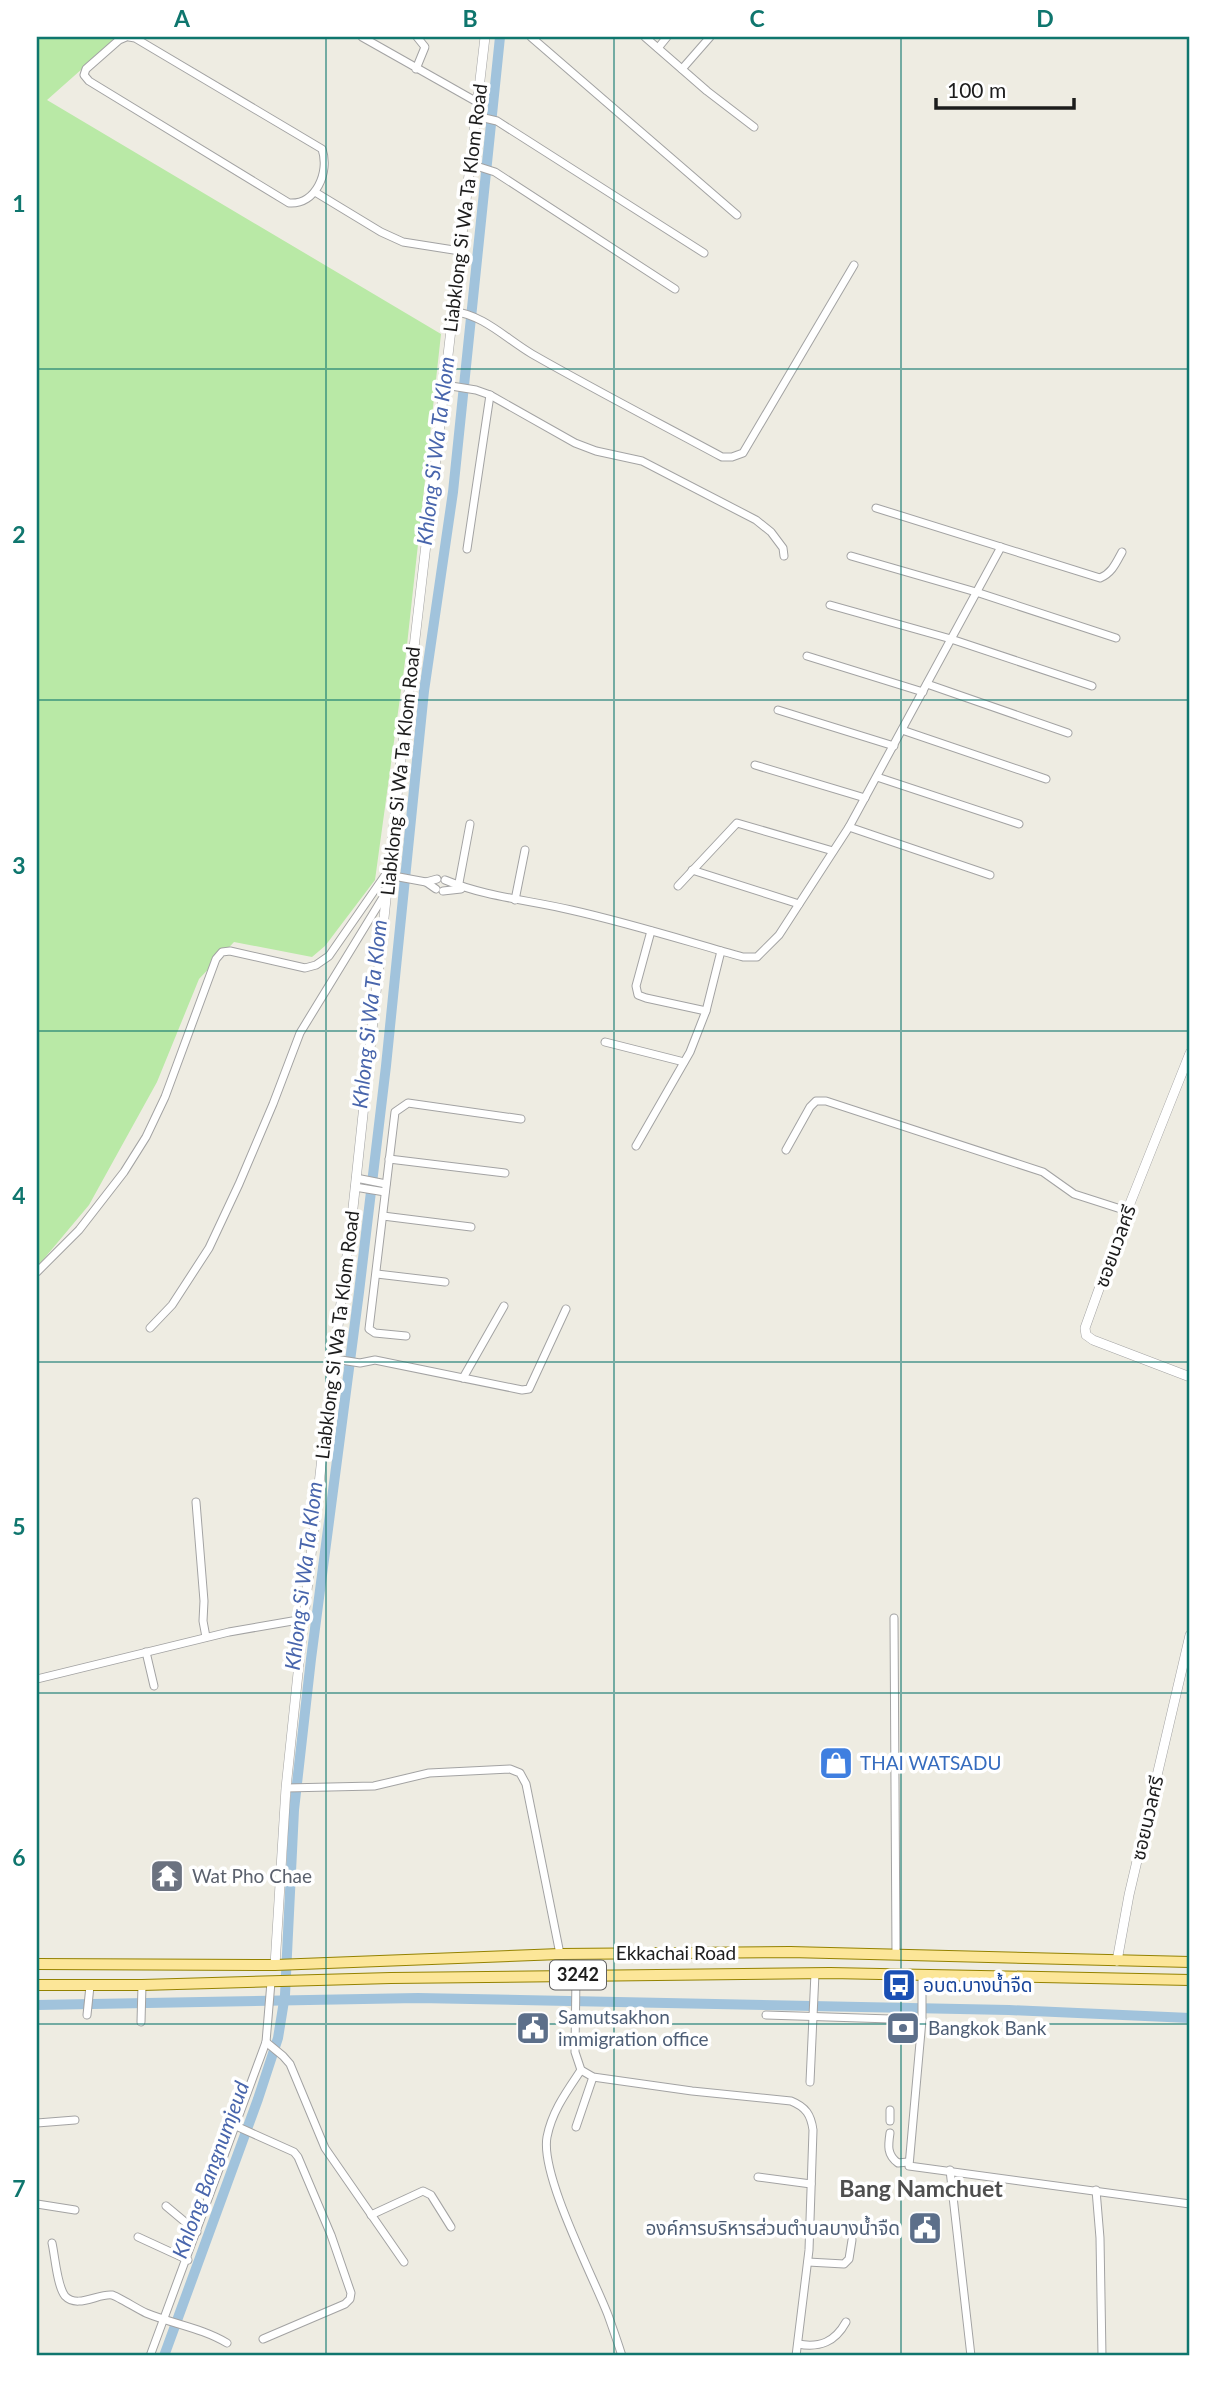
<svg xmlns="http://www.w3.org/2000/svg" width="1227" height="2393" font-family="Lato,'Noto Sans Thai',sans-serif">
<rect width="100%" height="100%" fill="#eeece2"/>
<polygon fill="#b9e9a6" points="37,37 118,37 47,100 441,334 406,654 375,880 325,946 312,957 234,942 199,979 157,1082 89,1205 37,1267"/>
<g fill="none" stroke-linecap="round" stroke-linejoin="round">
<g stroke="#a1c3dc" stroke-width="10">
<polyline points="37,2005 418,1998 1009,2010 1190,2018"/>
<polyline points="164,2356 258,2099 278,2038 285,1995 294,1810 311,1659 359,1292 386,1066 424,691 453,492 500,37"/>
</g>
<g stroke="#a3a3a3" stroke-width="9">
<g id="minor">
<path d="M 126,37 L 119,40 L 86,69 L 84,75 L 89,81 L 289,203 C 316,205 330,172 322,149 L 135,38 L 129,37"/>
<polyline points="362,37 477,102"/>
<polyline points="531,37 737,215"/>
<polyline points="645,37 707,91 754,127"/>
<polyline points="658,48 667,37"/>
<polyline points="416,69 425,47 417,37"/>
<polyline points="682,69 710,37"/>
<polyline points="476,116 497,121 704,253"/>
<polyline points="470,164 495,172 675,289"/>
<polyline points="315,192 381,232 403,242 460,251"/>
<path d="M 452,311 C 484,315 505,338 532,354 C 595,390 659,423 722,457 L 732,457 L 743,453 L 854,265"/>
<polyline points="445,385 476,390 490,395 575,443 596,451 642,461 756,520 771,532 783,548 784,556"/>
<path d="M 876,508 L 1100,578 C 1112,573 1116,563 1122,552"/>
<polyline points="467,549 490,395"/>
<polyline points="851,556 976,592 1116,638"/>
<polyline points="830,605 951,639 1092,686"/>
<polyline points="807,656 923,692"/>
<polyline points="927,684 1068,733"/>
<polyline points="778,710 894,746"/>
<polyline points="902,730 1046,779"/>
<polyline points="755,765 865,798"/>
<polyline points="877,777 1019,824"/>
<polyline points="849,827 990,875"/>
<polyline points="692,870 799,904"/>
<polyline points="388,875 426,882 436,889"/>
<path d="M 445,880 C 486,897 529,900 571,910 C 629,923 686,941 743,957 L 757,957 L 779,935 L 849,827 L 1001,547"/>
<polyline points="426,882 437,879"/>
<polyline points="678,886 737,823 833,851"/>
<polyline points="458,888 470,824"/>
<polyline points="443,891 461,889"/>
<polyline points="515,900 525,850"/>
<polyline points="651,931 636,986 638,995 646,998 706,1011"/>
<polyline points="605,1042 684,1062"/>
<polyline points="636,1146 690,1052 706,1011 721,951"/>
<polyline points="786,1150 810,1107 816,1101 826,1101 1043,1172 1074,1194 1127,1211"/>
<polyline points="389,1159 505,1173"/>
<polyline points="356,1178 386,1184"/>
<polyline points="355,1187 385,1192"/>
<polyline points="383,1216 471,1227"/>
<polyline points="37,1272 79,1230 124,1172 146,1137 165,1097 216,959 222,952 230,951 305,968 316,965 329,956 388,871"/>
<polyline points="377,1274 445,1282"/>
<polyline points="150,1328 172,1305 209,1248 239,1184 273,1104 300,1033 385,894"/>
<polyline points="406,1336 375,1333 369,1329 395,1112 408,1103 521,1119"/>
<polyline points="335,1359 360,1363 375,1360 522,1390 529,1389 566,1309"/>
<polyline points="463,1378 504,1306"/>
<polyline points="196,1502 204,1601 203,1621 206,1637"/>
<polyline points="894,1618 896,1955"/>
<polyline points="146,1652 154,1686"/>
<polyline points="37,1679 229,1632 304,1619"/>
<polyline points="286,1788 374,1786 429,1773 510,1769 520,1773 526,1784 560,1954"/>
<path d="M 576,1975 L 575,2052 L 581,2070 L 593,2077 L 692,2091 L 791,2101 C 806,2107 811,2115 813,2130 L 809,2250 L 796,2356"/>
<polyline points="922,1975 922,2020 909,2166 1190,2204"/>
<polyline points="87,2015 90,1986"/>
<polyline points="766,2015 922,2020"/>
<polyline points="141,2022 142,1985"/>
<polyline points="266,2042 283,2056 290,2064 325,2148 404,2262"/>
<path d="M 581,2070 C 567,2091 552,2111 547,2137 C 540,2175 593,2276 608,2315 C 613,2329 618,2343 622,2356"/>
<polyline points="810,2082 815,1973"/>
<polyline points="890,2110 890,2121"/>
<polyline points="37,2123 75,2120"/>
<polyline points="236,2126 294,2152 298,2157 331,2235 351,2293 350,2299 345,2304 263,2339"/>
<polyline points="576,2127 593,2077"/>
<path d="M 890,2133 C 888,2146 887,2155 898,2163 L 908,2162"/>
<polyline points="950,2170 971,2356"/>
<polyline points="758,2177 811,2184"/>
<polyline points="1096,2190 1100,2238 1102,2356"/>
<polyline points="37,2204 75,2210"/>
<polyline points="166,2206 197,2232"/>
<polyline points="371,2215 423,2191 431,2195 451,2227"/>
<polyline points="138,2237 188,2260"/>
<path d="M 52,2243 C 55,2256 57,2286 65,2296 C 77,2309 99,2293 112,2295 C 117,2296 139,2310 146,2313 C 173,2324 202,2328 227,2343"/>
<polyline points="808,2262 844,2264 849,2259 852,2240"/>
<path d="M 798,2344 C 820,2348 835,2342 846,2322"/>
<polyline points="150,2356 266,2042 271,1982"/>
</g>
</g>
<g stroke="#a3a3a3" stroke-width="10">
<g id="tertiary">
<polyline points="1190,1053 1127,1211 1085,1328 1086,1335 1093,1340 1190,1377"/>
<polyline points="1117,1961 1129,1895 1190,1635"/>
<polyline points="275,1965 286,1788 302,1635 327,1413 353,1208 400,768 485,37"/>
</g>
</g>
<g stroke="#948200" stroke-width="12">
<g id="primary">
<polyline points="37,1964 275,1965 560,1954 790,1952 1190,1962"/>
<polyline points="37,1985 142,1985 391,1978 830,1973 1190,1980"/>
</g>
</g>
<use href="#minor" stroke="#fff" stroke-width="7"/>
<use href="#tertiary" stroke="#fff" stroke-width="9"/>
<use href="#primary" stroke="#fce698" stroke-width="10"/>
</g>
<path fill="none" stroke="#0f766e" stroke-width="2" stroke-opacity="0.55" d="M 326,37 L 326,2356M 614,37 L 614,2356M 901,37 L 901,2356M 37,369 L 1190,369M 37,700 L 1190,700M 37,1031 L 1190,1031M 37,1362 L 1190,1362M 37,1693 L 1190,1693M 37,2024 L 1190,2024"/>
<defs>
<g id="shop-square" transform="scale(1.75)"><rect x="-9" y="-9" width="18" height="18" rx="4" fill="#3f7fe0" stroke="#fff"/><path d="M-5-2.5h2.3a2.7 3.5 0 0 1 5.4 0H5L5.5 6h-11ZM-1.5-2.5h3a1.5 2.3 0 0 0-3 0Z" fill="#fff"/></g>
<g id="temple-square" transform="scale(1.75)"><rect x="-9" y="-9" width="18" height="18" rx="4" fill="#6b7280" stroke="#fff"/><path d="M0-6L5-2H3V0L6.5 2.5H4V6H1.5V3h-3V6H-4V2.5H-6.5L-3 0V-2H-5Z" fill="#fff"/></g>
<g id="bus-square" transform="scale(1.75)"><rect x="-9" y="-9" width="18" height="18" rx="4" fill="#1a4fb4" stroke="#fff"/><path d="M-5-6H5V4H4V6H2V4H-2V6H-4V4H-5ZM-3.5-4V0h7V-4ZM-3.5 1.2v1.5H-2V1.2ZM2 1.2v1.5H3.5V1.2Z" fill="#fff"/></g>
<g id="civic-square" transform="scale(1.75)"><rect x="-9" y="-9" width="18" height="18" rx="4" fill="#5c6f8a" stroke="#fff"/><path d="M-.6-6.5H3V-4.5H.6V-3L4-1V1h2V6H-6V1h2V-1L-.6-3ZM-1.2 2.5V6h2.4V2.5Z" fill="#fff"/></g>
<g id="bank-square" transform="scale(1.75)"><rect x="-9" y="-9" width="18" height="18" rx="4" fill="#5c6f8a" stroke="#fff"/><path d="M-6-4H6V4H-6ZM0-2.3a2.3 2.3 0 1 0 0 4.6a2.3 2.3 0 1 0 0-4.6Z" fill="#fff"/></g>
</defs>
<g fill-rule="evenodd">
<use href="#shop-square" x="836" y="1763"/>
<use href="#temple-square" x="167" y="1876"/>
<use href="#bus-square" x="899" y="1985"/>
<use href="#civic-square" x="533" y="2028"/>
<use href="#bank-square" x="903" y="2028"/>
<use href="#civic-square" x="925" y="2228"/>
</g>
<g text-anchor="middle" stroke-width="7" stroke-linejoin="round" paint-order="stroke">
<rect fill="#fff" stroke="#606060" stroke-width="2" x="550" y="1960.5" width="56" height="29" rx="5"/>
<g font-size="18" font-weight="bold" fill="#1c1c1c">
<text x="578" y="1981">3242</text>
</g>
<g font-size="19" fill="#1c1c1c" stroke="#fff">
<text transform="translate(465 208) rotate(-83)" y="7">Liabklong Si Wa Ta Klom Road</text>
<text transform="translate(400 771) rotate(-84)" y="7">Liabklong Si Wa Ta Klom Road</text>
<text transform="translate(1115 1246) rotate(-70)" y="7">ซอยนวลศรี</text>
<text transform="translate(337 1335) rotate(-83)" y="7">Liabklong Si Wa Ta Klom Road</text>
<text transform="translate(1147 1818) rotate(-77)" y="7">ซอยนวลศรี</text>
<text x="676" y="1960">Ekkachai Road</text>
</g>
<g font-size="19" fill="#366cbe" stroke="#fff" text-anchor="start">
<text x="860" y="1770">THAI WATSADU</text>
</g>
<g font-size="19" fill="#5b616d" stroke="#fff" text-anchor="start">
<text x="192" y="1883">Wat Pho Chae</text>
</g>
<g font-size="19" fill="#164399" stroke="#fff" text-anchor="start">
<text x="923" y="1992">อบต.บางน้ำจืด</text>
</g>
<g font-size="19" fill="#4e5e75" stroke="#fff" text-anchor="start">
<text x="558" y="2024">Samutsakhon<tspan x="558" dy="22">immigration office</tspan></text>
<text x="928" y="2035">Bangkok Bank</text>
<text x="900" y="2235" text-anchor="end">องค์การบริหารส่วนตำบลบางน้ำจืด</text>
</g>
<g font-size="21" font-style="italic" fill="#4865ac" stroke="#fff">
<text transform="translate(436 451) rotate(-83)" y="7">Khlong Si Wa Ta Klom</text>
<text transform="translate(370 1014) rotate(-84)" y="7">Khlong Si Wa Ta Klom</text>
<text transform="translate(304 1576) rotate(-83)" y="7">Khlong Si Wa Ta Klom</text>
<text transform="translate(211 2170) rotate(-70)" y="7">Khlong Bangnumjeud</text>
</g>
<g font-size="23" font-weight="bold" fill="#4f4f4f" stroke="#fff">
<text x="921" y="2197">Bang Namchuet</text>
</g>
</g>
<rect width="1227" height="2393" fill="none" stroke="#ffffff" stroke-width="77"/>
<path d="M936 98v10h138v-10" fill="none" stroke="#1c1c1c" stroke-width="3.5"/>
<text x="947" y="98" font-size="21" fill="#1c1c1c" stroke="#ffffff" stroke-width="5" paint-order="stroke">100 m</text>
<rect x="38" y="38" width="1150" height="2316" fill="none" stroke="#0f766e" stroke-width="2.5"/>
<g font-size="23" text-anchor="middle" font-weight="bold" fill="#0f766e">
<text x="182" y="27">A</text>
<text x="470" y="27">B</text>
<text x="757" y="27">C</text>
<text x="1045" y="27">D</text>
<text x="19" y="212">1</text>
<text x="19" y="543">2</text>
<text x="19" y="874">3</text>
<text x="19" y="1204">4</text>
<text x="19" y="1535">5</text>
<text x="19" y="1866">6</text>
<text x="19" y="2197">7</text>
</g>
</svg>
